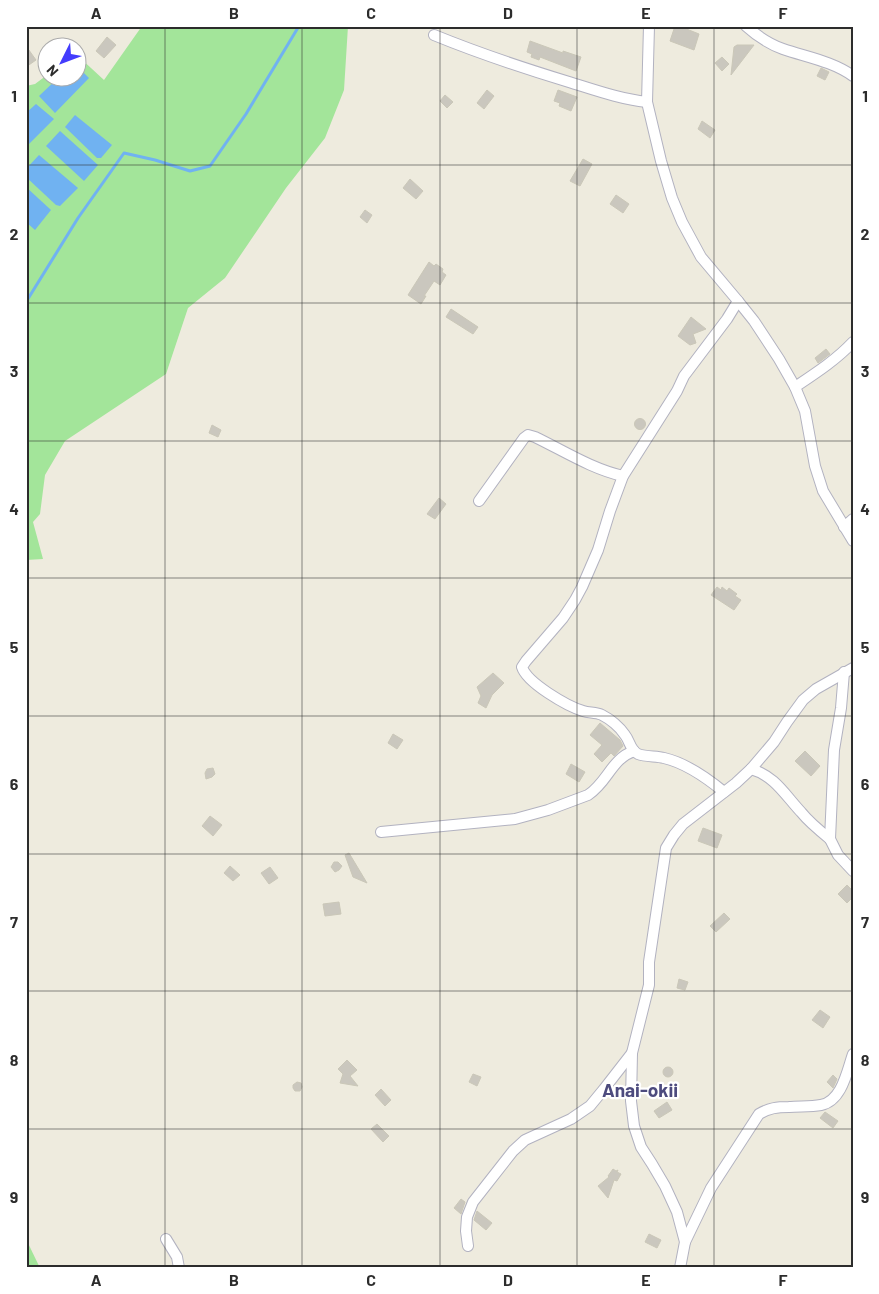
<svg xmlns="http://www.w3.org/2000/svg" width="879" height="1294" font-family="Barlow,sans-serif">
<rect width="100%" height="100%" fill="#eeebde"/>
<g fill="#a3e59a">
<polygon points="142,26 348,26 344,90 325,138 286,188 225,278 188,308 166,374 65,441 45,475 40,514 33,522 43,559 26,560 26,86 35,84 47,75 48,78 78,78 78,56 104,80"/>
<polygon points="26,1239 40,1268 26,1268"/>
</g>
<g fill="#70b2f1">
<polygon points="78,67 89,78 55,113 39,96 58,78 78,78"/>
<polygon points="36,104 54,119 26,147 26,113"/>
<polygon points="75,115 112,145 101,158 97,158 65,127"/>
<polygon points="60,131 98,165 84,181 46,146"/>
<polygon points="39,155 78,188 60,206 56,205 26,177 26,169"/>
<polygon points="26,187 51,210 35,230 26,222"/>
</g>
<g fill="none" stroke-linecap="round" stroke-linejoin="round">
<polyline stroke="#70b2f1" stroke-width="3" points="26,302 78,218 124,153 155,160 190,171 210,166 246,114 299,26"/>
</g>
<g fill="#cac7be" stroke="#cac7b8">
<polygon points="675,26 679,26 699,34 694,50 670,41"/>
<polygon points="107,37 116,45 104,58 96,51"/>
<polygon points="530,41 563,53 563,51 581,57 576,71 540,57 539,60 531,57 532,54 527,52"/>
<polygon points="737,45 754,45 731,75 734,47"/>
<polygon points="26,46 36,60 26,67"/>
<polygon points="722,57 729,64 722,71 715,63"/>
<polygon points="821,68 829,72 825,80 817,76"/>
<polygon points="487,90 494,96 484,109 477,103"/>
<polygon points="558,90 577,97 571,111 559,106 560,103 554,101"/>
<polygon points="445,95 453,102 447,108 440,101"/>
<polygon points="702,121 715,130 710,138 698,129"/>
<polygon points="583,159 592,164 580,186 570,181"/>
<polygon points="410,179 423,191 416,199 403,188"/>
<polygon points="616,195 629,204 623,213 610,204"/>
<polygon points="365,210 372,215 367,223 360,217"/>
<polygon points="429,262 434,266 436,264 443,269 442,272 446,275 440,285 434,281 424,296 426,296 421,304 408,295"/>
<polygon points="451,309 478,327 473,334 446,317"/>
<polygon points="691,317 706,329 693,334 696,343 690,345 678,336"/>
<polygon points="826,349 830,354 818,363 815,358"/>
<circle cx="640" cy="424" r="5.5"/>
<polygon points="212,425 221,430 218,437 209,433"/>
<polygon points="439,498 446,504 435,519 427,514"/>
<polygon points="717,587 721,590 722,587 727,591 729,588 737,594 735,596 741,600 734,610 711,595"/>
<polygon points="493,673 504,683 492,695 486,708 478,703 481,696 477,687"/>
<polygon points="600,723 620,740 623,746 614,756 611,753 602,762 594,754 602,745 590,735"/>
<polygon points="393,734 403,740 397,749 388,743"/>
<polygon points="805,751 820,766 811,776 795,761"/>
<polygon points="571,764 585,772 579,782 566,774"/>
<polygon points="213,768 215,774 212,777 206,779 205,773 207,769"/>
<polygon points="210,816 222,825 213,836 202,826"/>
<polygon points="703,828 722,835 717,848 698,841"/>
<polygon points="349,853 367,883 353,877 345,855"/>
<polygon points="334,862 338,862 342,866 339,870 335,872 331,867"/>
<polygon points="230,866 240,875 233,881 224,873"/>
<polygon points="270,867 278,878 269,884 261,873"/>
<polygon points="847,885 853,891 853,897 847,903 838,894"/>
<polygon points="339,902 341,914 325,916 323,904"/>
<polygon points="724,913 730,919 716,932 710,926"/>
<polygon points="679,979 688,982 685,990 677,988"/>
<polygon points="820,1010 830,1017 823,1028 812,1020"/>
<polygon points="347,1060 357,1070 350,1076 358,1086 340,1083 343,1074 338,1069"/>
<circle cx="668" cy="1072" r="5"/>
<polygon points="473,1074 481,1077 477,1086 469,1082"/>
<polygon points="833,1075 837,1079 833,1088 827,1082"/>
<polygon points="297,1082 301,1083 302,1087 300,1091 295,1091 293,1088 293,1085"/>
<polygon points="381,1089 391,1100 385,1106 375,1095"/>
<polygon points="667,1102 672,1110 659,1118 654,1111"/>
<polygon points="825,1112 838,1121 833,1128 820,1118"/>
<polygon points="377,1124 389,1136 383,1142 371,1129"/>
<polygon points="613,1169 616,1171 618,1170 617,1172 621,1174 617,1181 614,1180 608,1198 598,1186 609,1177 608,1176"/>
<polygon points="461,1199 465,1202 461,1214 454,1208"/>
<polygon points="477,1211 492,1223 486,1230 474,1220"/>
<polygon points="649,1234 661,1240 657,1248 645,1242"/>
</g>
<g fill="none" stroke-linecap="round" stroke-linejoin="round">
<g stroke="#b2b2c0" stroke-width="12">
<g id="street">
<polyline points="649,26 647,102 661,161 672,198 682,222 701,257 738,301 754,321 779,359 795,387 805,411 815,466 823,491 853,541"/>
<path d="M 746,26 C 757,36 769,44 783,49 C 806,57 832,61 853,76"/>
<path d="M 434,35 C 478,53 523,68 569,82 C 595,90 620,99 647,102"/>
<path d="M 795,387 C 816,373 836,360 853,342"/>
<path d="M 479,501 L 524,438 L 528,435 L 535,437 C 564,451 592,469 623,476"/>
<polyline points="844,527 853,519"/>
<polyline points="844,672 841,708 834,750 830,839 838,855 853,871"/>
<path d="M 751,769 C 775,776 785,795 801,812 C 809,822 820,831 830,839"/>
<path d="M 724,792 C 707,778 686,763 664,758 C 656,756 646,757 638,754 C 630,750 630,741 625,735 C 620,727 610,719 602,715 C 596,712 589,713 583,711 C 567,706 527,683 522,667 L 526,661 L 563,618 L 575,600 L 582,587 L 598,550 L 610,511 L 623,476 L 677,391 L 684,376 L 727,319 L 738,301"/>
<path d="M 381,832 L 515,819 L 548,810 L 588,795 C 608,782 611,759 634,751"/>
<polyline points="166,1239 177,1257 179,1268"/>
<path d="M 685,1242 L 711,1188 L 759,1114 C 769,1108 777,1107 789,1107 C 799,1106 810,1107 821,1105 C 842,1101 847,1071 853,1054"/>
<polyline points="468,1246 466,1231 467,1217 473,1202 513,1151 525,1140 571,1119 590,1106 604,1089 632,1053"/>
<polyline points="680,1268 685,1242 677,1212 665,1186 652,1164 641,1147 634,1126 631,1101 632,1053 649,985 649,962 666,848 674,835 683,824 736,783 751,769 774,742 787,722 803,700 816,689 853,668"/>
</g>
</g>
<use href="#street" stroke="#fff" stroke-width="10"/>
</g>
<path fill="none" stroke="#2c2c2c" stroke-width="1" stroke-opacity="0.55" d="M 165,26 L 165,1268M 302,26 L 302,1268M 440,26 L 440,1268M 577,26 L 577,1268M 714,26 L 714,1268M 26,165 L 853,165M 26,303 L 853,303M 26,441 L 853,441M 26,578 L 853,578M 26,716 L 853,716M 26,854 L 853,854M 26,991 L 853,991M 26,1129 L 853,1129"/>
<g text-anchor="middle" stroke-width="4.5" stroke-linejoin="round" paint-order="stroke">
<g font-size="19" font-weight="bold" fill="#4d4b7e" stroke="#fff">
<text x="640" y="1097">Anai-okii</text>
</g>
</g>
<rect width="879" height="1294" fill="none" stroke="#ffffff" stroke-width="55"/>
<g transform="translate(62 62) rotate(228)"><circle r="24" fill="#ffffff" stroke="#ababab"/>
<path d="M0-4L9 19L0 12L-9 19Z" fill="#433cfd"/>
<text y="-8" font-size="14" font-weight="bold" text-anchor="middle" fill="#2c2c2c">N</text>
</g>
<rect x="28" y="28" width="824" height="1238" fill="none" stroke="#2c2c2c" stroke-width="2"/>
<g font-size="16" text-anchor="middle" font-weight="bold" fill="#2c2c2c">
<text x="96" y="19">A</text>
<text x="234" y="19">B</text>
<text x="371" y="19">C</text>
<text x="508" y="19">D</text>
<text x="646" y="19">E</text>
<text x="783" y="19">F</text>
<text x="14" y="102">1</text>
<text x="865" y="102">1</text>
<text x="14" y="240">2</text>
<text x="865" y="240">2</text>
<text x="14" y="377">3</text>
<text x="865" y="377">3</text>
<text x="14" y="515">4</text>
<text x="865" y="515">4</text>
<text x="14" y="653">5</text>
<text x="865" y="653">5</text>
<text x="14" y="790">6</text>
<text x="865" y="790">6</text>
<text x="14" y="928">7</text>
<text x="865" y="928">7</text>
<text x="14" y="1066">8</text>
<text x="865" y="1066">8</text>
<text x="14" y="1203">9</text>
<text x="865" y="1203">9</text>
<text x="96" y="1286">A</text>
<text x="234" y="1286">B</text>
<text x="371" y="1286">C</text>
<text x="508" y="1286">D</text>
<text x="646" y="1286">E</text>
<text x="783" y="1286">F</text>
</g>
</svg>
